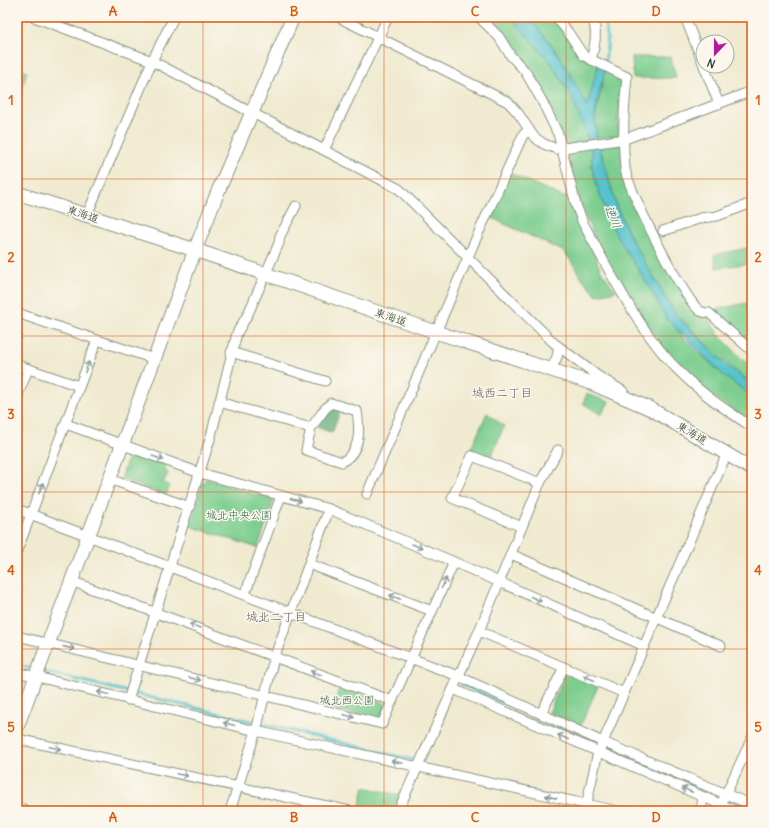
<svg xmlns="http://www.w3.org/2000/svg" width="769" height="828" font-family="Delius,'Klee One',sans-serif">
<rect width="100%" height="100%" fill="#fbf7ec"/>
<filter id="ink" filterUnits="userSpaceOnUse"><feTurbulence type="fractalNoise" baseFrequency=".025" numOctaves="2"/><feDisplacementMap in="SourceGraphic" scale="8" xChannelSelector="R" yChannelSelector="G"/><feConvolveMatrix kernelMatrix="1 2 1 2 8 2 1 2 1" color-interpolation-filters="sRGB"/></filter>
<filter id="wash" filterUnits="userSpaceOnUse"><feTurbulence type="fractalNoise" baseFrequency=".012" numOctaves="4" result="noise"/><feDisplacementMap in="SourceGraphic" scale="16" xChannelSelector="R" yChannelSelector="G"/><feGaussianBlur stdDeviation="0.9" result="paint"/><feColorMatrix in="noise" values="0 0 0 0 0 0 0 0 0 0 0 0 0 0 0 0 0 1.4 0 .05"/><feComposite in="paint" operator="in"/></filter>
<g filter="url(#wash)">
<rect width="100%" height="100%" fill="#f0ead0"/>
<g fill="#7bcd8f" stroke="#4d8562">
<polygon points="484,17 511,17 553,65 573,99 592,150 592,167 650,288 683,338 722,374 752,395 752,423 698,386 664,348 631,302 601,251 580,205 566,144 530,69 512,52 503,35"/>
<polygon points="524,17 554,17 598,66 587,107 559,55 544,35"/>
<polygon points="632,57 671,57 676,78 633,78"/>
<polygon points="17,67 27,71 17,103"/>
<polygon points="605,70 620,76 623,81 618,118 619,136 597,138 595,118"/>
<polygon points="622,145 622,170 671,269 709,318 718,334 743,360 752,366 752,384 716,355 672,309 633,242 617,208 600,147"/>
<polygon points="510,173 563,197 570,197 601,271 616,291 597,295 581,277 565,252 492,218"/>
<polygon points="752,247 752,263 716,268 714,255"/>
<polygon points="752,302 752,351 707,311"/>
<polygon points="587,394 609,402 601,415 583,403"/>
<polygon points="487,413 504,426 490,459 470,451"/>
<polygon points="134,454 166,465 164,471 168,473 163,483 170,486 166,495 121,479 129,455"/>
<polygon points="206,479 274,500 258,548 190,526 203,482"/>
<polygon points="566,672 598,686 580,727 549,713"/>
<polygon points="340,686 384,703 387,707 381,716 376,720 333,708"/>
<polygon points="364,787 399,795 392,811 369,811 359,809"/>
</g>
<polygon fill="#64b07a" stroke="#427657" points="333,409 340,412 332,433 317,427 327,412"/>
<path fill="#56c3ce" stroke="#3a8081" d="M 510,17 L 528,17 C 555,46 569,71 587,106 L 598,66 L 605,70 L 597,104 L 595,118 L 597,139 L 617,208 L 633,242 L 675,314 L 726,365 L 752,384 L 752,396 L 724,376 L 666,318 L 650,288 L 616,235 L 599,193 L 592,167 L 592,150 L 571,96 L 550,61 Z"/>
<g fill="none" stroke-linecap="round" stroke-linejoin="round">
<g stroke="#56c3ce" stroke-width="3">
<path d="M 604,64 C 609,48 608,33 604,17"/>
<polyline points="17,665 29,668"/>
<polyline points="45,672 414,760"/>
<polyline points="461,684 580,737"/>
<polyline points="617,753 752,811"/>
</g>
</g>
</g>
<g filter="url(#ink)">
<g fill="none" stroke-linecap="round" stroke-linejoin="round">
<g stroke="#889482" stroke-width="11">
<g id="street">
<polyline points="34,17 152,61 399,189 554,343 598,376 623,391"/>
<polyline points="338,17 508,102 518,113 534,137 544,144 557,149 625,139 752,91"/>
<path d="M 479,17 L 499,37 L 511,56 L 525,71 L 542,101 L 558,134 L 576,205 L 583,223 C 609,270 639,331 677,369 C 699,392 726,410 752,427"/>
<path d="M 556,17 L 568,32 L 584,56 L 627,77 C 624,107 622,138 625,168 C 627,188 684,300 700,311 C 702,312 706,313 709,313 L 752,351"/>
<polyline points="685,17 703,63"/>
<path d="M 591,60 C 595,45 598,31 592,17"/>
<polyline points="704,66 719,104"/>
<polyline points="324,150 388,17"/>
<polyline points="87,215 152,61 174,17"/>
<polyline points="663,231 701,218 717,216 752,203"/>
<polyline points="17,313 154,359"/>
<polyline points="231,352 325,381"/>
<polyline points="17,365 79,386"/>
<path d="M 548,370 C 556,363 559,356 558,346"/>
<polyline points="17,397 28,369"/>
<path d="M 219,402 L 311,428 L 306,450 L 342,462 C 361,451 360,430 357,411 L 331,403 L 324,410 L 311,428"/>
<polyline points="66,424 200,473 329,509 454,562 644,646"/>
<polyline points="109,479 190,507"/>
<polyline points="367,494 474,243 523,135 529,130"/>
<polyline points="17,509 458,676 603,742 752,805"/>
<polyline points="522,527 452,498 472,456 540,483"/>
<polyline points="17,551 97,340"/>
<polyline points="511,554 721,646"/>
<polyline points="309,564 432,611"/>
<path d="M 71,581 C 178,620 285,662 392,701"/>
<polyline points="245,594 281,496"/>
<polyline points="479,631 624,693"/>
<polyline points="17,636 382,724 454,562"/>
<polyline points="17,672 256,731 617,811"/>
<polyline points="453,689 736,811"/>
<polyline points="128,700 211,436 237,333 248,314 279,243 280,236 296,206"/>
<polyline points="541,714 564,667"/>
<polyline points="17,739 350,811"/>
<polyline points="723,800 752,738"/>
<polyline points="230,811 256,731 274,658 329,509"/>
<polyline points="398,811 479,631 540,483 558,450"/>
<polyline points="585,811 597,756 727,453"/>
<polyline points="701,811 703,797"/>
</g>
</g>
<g stroke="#889482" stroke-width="15">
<g id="secondary">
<polyline points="17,193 195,250 436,332 591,383 651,409 752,469"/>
<polyline points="17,727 195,250 219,189 293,17"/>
<polyline points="17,810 23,811"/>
</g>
</g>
<use href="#street" stroke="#fff" stroke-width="9"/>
<use href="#secondary" stroke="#fff" stroke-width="13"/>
</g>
<defs><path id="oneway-shaft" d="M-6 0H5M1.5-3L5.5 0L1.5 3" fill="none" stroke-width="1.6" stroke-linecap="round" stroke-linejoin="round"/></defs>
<g stroke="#8f9e9a">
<use href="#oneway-shaft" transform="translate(87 367) rotate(-69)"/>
<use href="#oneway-shaft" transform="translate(158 458) rotate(20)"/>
<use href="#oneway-shaft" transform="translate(41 488) rotate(-69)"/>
<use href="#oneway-shaft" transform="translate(296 500) rotate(15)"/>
<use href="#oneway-shaft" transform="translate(417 546) rotate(23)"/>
<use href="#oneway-shaft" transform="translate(444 583) rotate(-66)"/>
<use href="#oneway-shaft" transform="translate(395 597) rotate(-159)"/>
<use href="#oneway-shaft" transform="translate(536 599) rotate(24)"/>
<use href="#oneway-shaft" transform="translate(195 626) rotate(-158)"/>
<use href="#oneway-shaft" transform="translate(69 648) rotate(13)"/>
<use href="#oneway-shaft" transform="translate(316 673) rotate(-160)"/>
<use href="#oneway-shaft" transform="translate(589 678) rotate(-156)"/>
<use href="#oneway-shaft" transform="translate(195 679) rotate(14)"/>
<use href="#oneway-shaft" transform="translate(103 693) rotate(-166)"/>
<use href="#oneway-shaft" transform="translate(349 716) rotate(14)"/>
<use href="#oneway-shaft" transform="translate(229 724) rotate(-166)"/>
<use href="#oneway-shaft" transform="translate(563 737) rotate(-156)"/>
<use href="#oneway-shaft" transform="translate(55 748) rotate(12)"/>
<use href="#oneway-shaft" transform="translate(397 762) rotate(-168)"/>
<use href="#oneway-shaft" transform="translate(182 775) rotate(12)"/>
<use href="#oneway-shaft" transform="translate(687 790) rotate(-157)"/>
<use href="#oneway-shaft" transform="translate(551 797) rotate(-167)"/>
</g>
</g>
<path fill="none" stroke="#de580e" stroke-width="1" stroke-opacity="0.55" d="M 203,17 L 203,811M 384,17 L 384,811M 566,17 L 566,811M 17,179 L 752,179M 17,336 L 752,336M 17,492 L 752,492M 17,649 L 752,649"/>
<g text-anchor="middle" stroke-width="3" stroke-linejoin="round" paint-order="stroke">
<g font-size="11" fill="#1f3d34" stroke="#fbf7ec">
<text transform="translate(83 214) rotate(18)" y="4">東海道</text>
<text transform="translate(391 317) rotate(19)" y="4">東海道</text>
<text transform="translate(692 433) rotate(31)" y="4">東海道</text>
</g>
<g font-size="11" fill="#36614b" stroke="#fbf7ec">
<text x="239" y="519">城北中央公園</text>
<text x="347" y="704">城北西公園</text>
</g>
<g font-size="12" font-style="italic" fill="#2d5e5a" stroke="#fbf7ec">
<text transform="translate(613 217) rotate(68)" y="4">逆川</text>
</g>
<g font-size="12" fill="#5e5f62" stroke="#fbf7ec">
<text x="502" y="397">城西二丁目</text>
<text x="276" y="621">城北二丁目</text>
</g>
</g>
<rect width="769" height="828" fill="none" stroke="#fbf7ec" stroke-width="44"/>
<g transform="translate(715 54) rotate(202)"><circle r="19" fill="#fbf7ec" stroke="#a3ada2"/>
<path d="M0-3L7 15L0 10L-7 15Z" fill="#b5179e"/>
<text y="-6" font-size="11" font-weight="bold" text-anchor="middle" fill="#1f3d34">N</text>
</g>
<rect x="22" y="22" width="725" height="784" fill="none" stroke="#de580e" stroke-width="1.5"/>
<g font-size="13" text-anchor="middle" font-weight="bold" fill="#de580e">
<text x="113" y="16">A</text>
<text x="294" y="16">B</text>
<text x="475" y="16">C</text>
<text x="656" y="16">D</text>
<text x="11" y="105">1</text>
<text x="758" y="105">1</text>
<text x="11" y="262">2</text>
<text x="758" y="262">2</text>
<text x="11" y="419">3</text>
<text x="758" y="419">3</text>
<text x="11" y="575">4</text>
<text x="758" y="575">4</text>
<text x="11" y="732">5</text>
<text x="758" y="732">5</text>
<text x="113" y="822">A</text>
<text x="294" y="822">B</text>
<text x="475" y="822">C</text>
<text x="656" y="822">D</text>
</g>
</svg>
